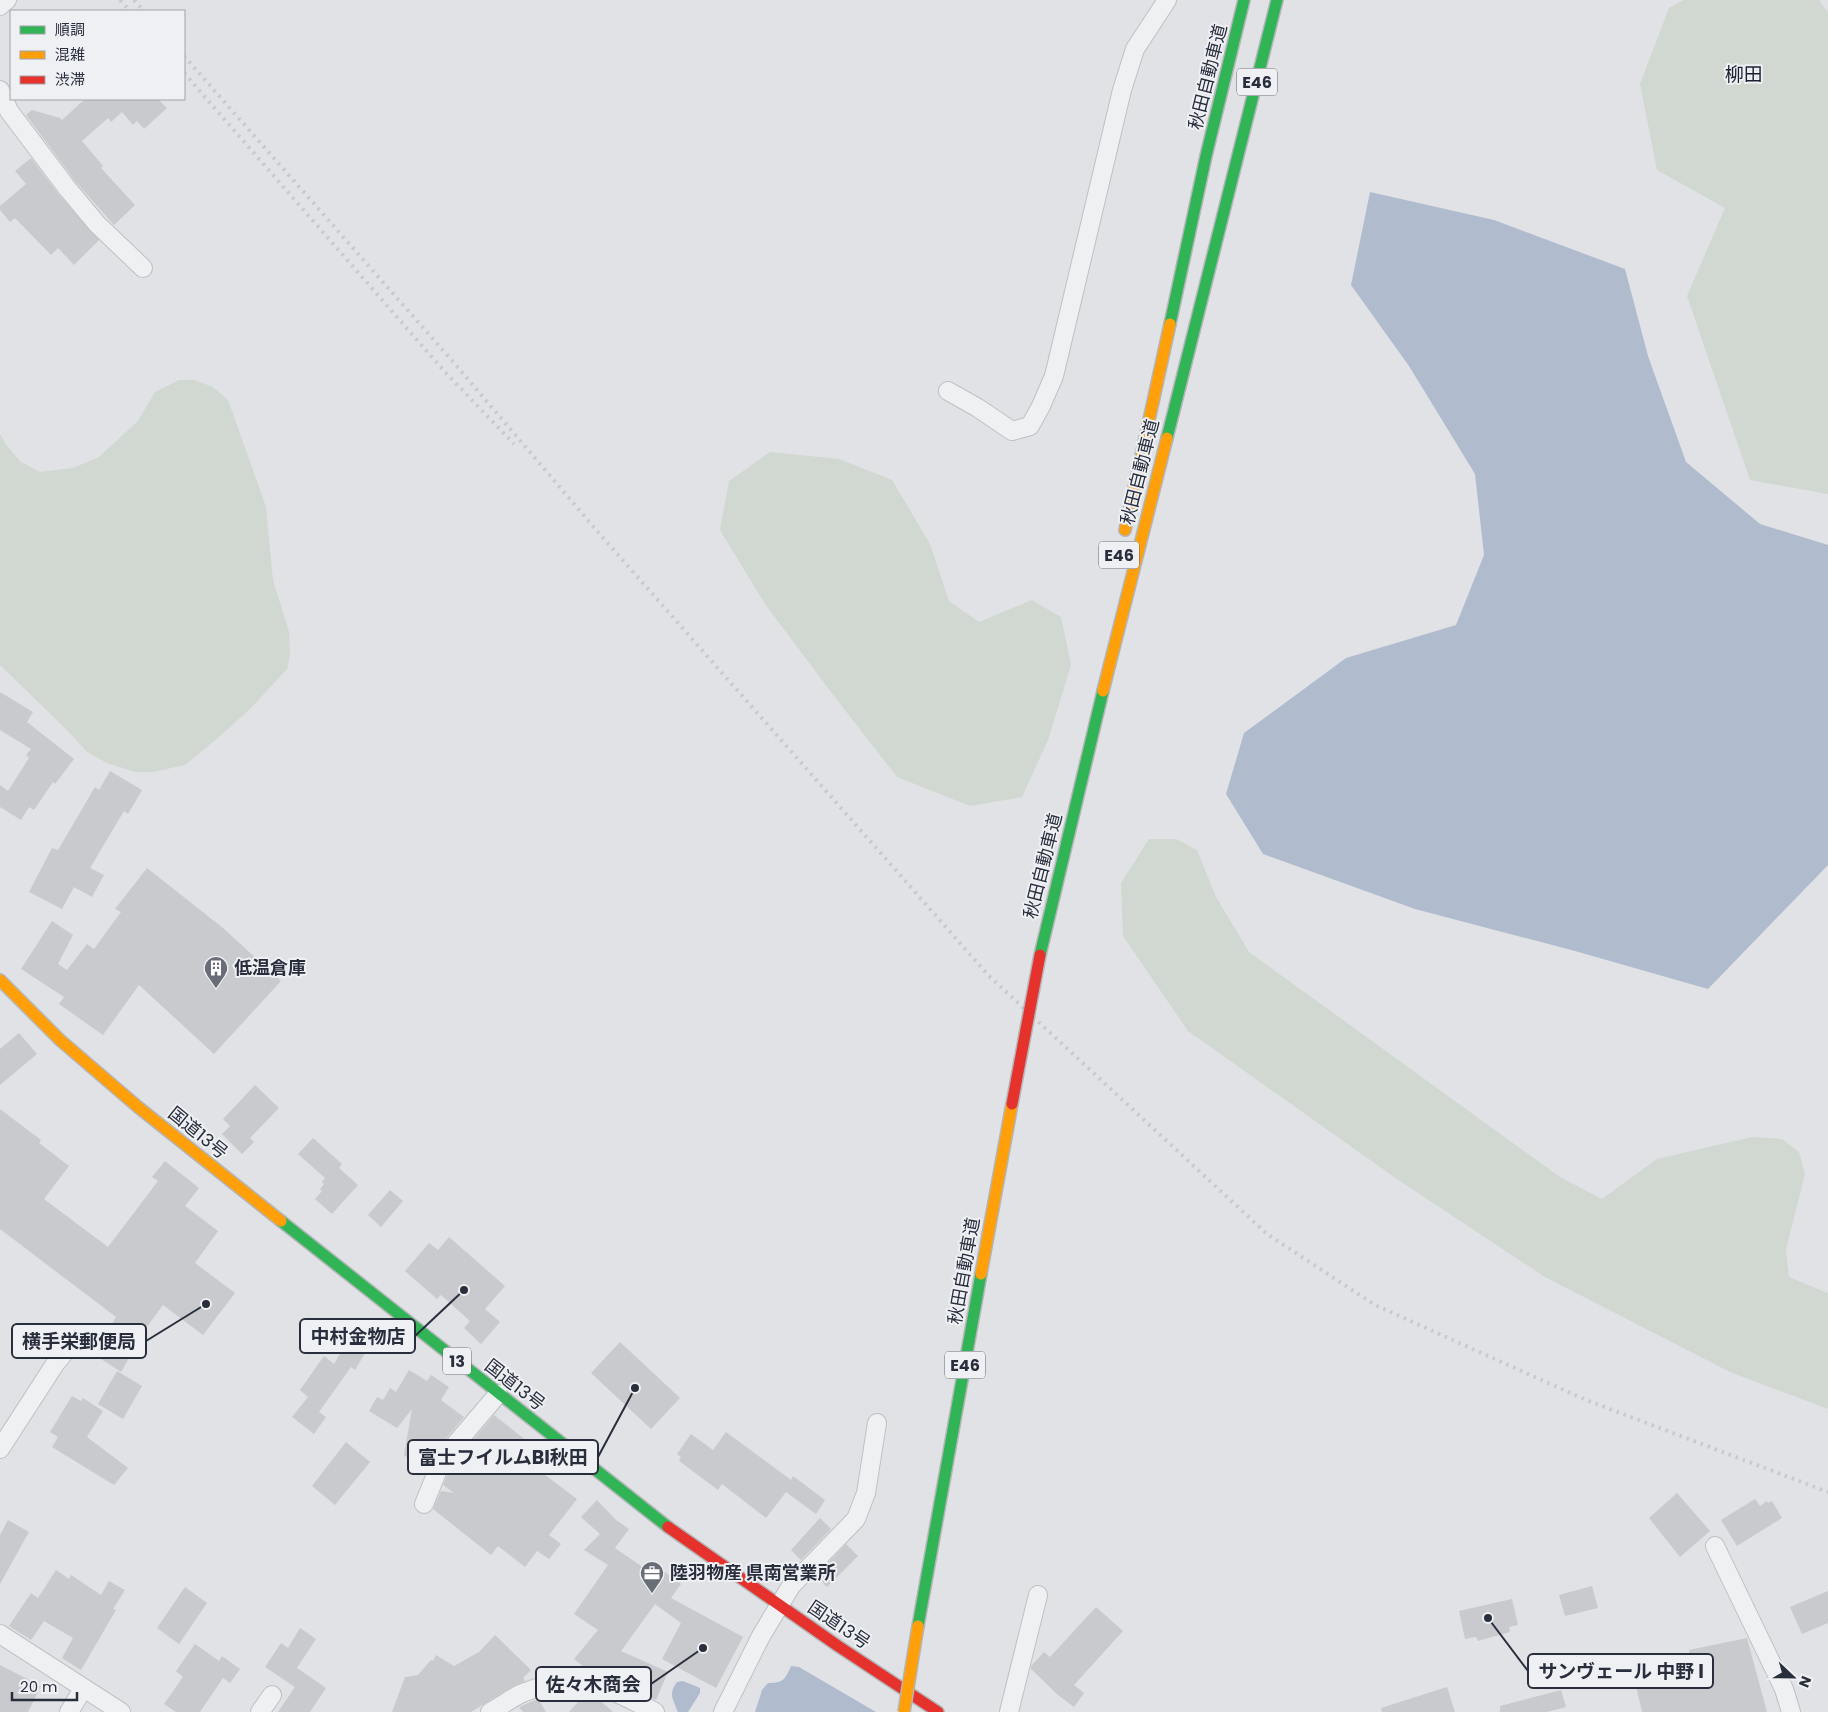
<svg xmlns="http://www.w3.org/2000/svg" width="1828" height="1712" font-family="Poppins,'Noto Sans JP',sans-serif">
<rect width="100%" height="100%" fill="#e0e2e5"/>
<g fill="#d0d8d1">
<polygon points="1684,0 1819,0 1828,12 1828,494 1750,480 1687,296 1725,208 1657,170 1640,84 1669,8"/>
<polygon points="179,380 194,380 213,387 228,400 266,507 273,580 289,632 290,654 287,669 251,708 219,737 185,765 153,772 135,772 107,763 87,752 68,731 0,665 0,434 7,446 21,462 40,472 73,468 99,457 138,421 155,392"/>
<polygon points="770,452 839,459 892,480 930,544 949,601 979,622 1032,600 1061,617 1071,665 1048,740 1022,797 970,806 897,777 831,692 765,604 720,530 729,481"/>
<polygon points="1149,839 1176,839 1197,850 1216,897 1249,952 1560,1177 1602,1199 1657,1159 1752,1137 1782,1139 1799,1152 1805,1174 1786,1249 1789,1277 1828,1293 1828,1409 1730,1372 1545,1277 1394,1177 1188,1031 1123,936 1121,883"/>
</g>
<g fill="#b0bcce">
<polygon points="1370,192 1494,220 1625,269 1648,356 1686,462 1760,524 1828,545 1828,865 1708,989 1575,951 1415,909 1263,854 1226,794 1244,733 1346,658 1456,625 1484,555 1475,474 1409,366 1351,285"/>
<path d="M 791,1666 L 799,1667 L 876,1712 L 755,1712 L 762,1690 L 768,1683 C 783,1683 785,1680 791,1666 Z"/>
<path d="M 683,1681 L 700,1688 L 700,1693 L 688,1712 L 678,1712 C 673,1699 668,1694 677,1682 Z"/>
</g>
<g fill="#c8cacd">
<polygon points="85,99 158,99 167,108 144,129 137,121 133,125 122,112 111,122 108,118 82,141 103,166 101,168 135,205 114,225 75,181 26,115 32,110 60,118 62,120"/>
<polygon points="31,158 59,195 99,240 74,265 58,248 51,255 15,218 10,222 0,210 0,206 26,184 15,171"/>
<polygon points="0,692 33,712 27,722 74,759 55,784 53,782 34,810 29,807 21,820 0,807 0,785 8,791 29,758 26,755 31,749 0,730"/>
<polygon points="110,771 142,790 128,814 124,811 90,868 104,875 92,897 74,887 62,909 29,892 52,848 58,850 95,787 99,790"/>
<polygon points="147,868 223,928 281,981 214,1054 139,985 103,1035 59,1004 64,997 21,969 52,921 73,935 58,964 67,970 87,944 94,949 121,912 115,909"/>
<polygon points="19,1033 37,1054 0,1085 0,1049"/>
<polygon points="255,1085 279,1108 250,1138 254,1142 242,1154 222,1134 230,1126 223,1119"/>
<polygon points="0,1109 41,1140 39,1143 69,1166 44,1199 108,1247 158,1181 152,1177 165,1161 199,1188 185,1206 218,1231 195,1263 235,1293 203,1335 163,1305 130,1350 133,1351 121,1372 101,1359 103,1356 95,1352 116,1317 0,1229"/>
<polygon points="313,1138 342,1164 339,1168 358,1185 332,1214 315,1199 322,1191 320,1189 324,1184 322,1182 325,1178 298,1154"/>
<polygon points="390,1190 403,1201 381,1227 368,1215"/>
<polygon points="449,1237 505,1286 485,1309 500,1322 481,1344 464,1328 470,1321 441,1295 437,1299 405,1271 429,1243 438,1250"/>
<polygon points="356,1327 374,1338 355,1370 351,1367 319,1412 326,1417 314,1434 292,1417 308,1397 300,1390 324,1356 334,1364"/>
<polygon points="620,1342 680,1398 651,1429 591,1373"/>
<polygon points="409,1370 427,1381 431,1375 449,1387 441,1400 464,1417 434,1453 426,1472 404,1455 412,1409 397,1428 369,1411 377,1397 383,1400 390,1388 396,1392"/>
<polygon points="117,1371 142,1386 123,1419 98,1404"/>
<polygon points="72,1396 81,1401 83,1398 103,1411 87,1437 128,1468 114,1485 52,1447 58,1437 50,1432"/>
<polygon points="494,1415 546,1456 536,1468 577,1499 549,1535 561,1544 549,1559 537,1551 525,1567 498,1546 491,1555 433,1509 441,1491 454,1493 443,1485 451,1466"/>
<polygon points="726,1432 791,1480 793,1476 825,1500 816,1514 786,1492 766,1518 722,1484 718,1490 679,1461 681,1457 677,1454 691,1434 713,1450"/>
<polygon points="346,1442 370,1462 335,1505 312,1486"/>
<polygon points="1677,1493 1710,1531 1680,1557 1649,1518"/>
<polygon points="1755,1499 1760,1506 1767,1501 1768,1503 1772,1501 1782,1518 1737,1546 1721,1520"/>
<polygon points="597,1500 616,1520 629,1529 615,1548 647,1570 653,1563 681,1584 671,1598 743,1637 716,1688 662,1659 681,1623 655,1604 621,1651 668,1672 656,1700 625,1685 594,1675 574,1659 598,1630 574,1614 608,1565 584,1550 600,1534 581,1517"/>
<polygon points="820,1518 831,1529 801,1560 791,1550"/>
<polygon points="8,1520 29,1532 0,1584 0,1535"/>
<polygon points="846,1544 858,1556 827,1587 816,1576"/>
<polygon points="56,1570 69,1579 71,1575 101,1595 109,1581 125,1590 113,1609 116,1610 81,1670 62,1658 73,1638 44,1621 31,1640 9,1626 31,1593 38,1598"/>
<polygon points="1592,1586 1598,1608 1565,1616 1559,1595"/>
<polygon points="185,1587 207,1603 179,1644 157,1628"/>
<polygon points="1828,1591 1828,1623 1802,1634 1790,1607"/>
<polygon points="1512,1599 1518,1625 1509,1627 1510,1632 1478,1641 1476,1637 1465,1639 1459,1611"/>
<polygon points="1096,1607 1123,1631 1074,1685 1084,1693 1074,1707 1058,1695 1031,1669 1031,1666 1044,1652 1050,1657"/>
<polygon points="300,1628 316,1639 297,1668 326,1688 310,1712 278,1712 295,1687 265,1667 281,1643 288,1648"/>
<polygon points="495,1635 531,1670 523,1678 525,1681 511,1687 471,1712 392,1712 405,1677 418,1675 431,1660 433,1661 436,1655 454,1666 479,1652"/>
<polygon points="1747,1638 1767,1712 1642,1712 1635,1682 1648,1679 1647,1675 1676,1668 1674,1660 1690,1657 1689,1650"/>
<polygon points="195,1644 219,1661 222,1656 240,1669 230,1683 223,1678 200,1712 176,1712 164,1704 183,1677 176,1671"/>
<polygon points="0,1665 41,1686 28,1712 0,1712"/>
<polygon points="1447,1687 1455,1712 1382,1712 1381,1708"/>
<polygon points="1561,1690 1566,1707 1547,1712 1500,1712 1500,1706"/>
<polygon points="584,1695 596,1697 613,1712 569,1712"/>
<polygon points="538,1699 546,1712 523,1712 519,1707"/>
</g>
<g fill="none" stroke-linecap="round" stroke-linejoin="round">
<g stroke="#bec0c3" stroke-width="20">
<g id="street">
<polyline points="0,6 7,0"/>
<polyline points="0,90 9,111 67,188 97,224 143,268"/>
<polyline points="948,391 978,408 1012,431 1030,426 1041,406 1054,376 1122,90 1135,49 1167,0"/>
<polyline points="0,1449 55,1364 73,1342"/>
<polyline points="424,1504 442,1460 498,1394"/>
<polyline points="1715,1546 1784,1689 1791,1712"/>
<polyline points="0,1634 121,1712"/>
<polyline points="69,1712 83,1689"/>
<polyline points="260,1712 272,1695"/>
<path d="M 490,1712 C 500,1707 510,1699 520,1694 C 575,1671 606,1686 655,1712"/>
<polyline points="723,1712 761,1636 791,1586 856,1519 866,1493 877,1423"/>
<polyline points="1009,1712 1038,1595"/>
</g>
</g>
<g stroke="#b3b5b9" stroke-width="14">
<g id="fast">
<polyline points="1170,324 1206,156 1244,0"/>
<polyline points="1167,438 1277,0"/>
<polyline points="1040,955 1103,691"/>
<polyline points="281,1221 668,1527"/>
<polyline points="918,1626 981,1274"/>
</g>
</g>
<g stroke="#b3b5b9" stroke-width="14">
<g id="slow">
<polyline points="1125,530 1170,324"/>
<polyline points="1103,691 1167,438"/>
<polyline points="0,980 60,1040 138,1107 281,1221"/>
<polyline points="981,1274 1012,1104"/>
</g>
</g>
<g stroke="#b3b5b9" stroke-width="14">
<polyline id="jam" points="668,1527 838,1646 938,1712"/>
</g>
<use href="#street" stroke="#eff0f2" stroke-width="18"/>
<use href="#fast" stroke="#30b455" stroke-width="11"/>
<use href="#slow" stroke="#ff9f0a" stroke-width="11"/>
<use href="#jam" stroke="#e5322d" stroke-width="11"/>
<g stroke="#c9cacc" stroke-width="4" stroke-dasharray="2.5 5" stroke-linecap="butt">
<polyline points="120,0 130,11"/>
<polyline points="134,0 144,11"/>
<polyline points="184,56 455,364 597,531 989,976 1267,1234 1375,1305 1586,1400 1828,1492"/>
<polyline points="184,73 445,372 514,444"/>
</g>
<g stroke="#b3b5b9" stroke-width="14" stroke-linecap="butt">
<polyline id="slow-bridge" points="904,1712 918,1626"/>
</g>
<g stroke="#b3b5b9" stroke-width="14" stroke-linecap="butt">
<polyline id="jam-bridge" points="1012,1104 1040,955"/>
</g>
<use href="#slow-bridge" stroke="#ff9f0a" stroke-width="11"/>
<use href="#jam-bridge" stroke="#e5322d" stroke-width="11"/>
</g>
<defs>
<g id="building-pin" transform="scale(1.25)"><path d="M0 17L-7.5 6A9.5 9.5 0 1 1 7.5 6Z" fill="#696d77" stroke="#eef0f4"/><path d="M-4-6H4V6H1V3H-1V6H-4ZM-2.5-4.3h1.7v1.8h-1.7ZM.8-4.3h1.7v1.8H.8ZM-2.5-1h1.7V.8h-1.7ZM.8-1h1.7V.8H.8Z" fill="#fff"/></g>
<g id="office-pin" transform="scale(1.25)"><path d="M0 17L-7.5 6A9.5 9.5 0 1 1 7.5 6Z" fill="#696d77" stroke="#eef0f4"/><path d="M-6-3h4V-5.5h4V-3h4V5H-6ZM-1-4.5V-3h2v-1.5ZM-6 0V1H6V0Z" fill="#fff"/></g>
</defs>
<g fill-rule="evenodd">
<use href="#building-pin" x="216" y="968"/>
<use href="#office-pin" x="652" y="1573"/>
</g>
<g text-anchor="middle" stroke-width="4" stroke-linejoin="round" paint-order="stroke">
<g fill="#eef0f4" stroke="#646873" stroke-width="1">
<rect x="1237" y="68.5" width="40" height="27" rx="4"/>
<rect x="1099" y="541.5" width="40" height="27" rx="4"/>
<rect x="443" y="1347.5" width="28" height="27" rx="4"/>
<rect x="945" y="1351.5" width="40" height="27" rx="4"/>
</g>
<g font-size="16" font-weight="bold" fill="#292e3c">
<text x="1257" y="88">E46</text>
<text x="1119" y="561">E46</text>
<text x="457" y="1367">13</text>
<text x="965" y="1371">E46</text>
</g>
<g font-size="18" fill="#292e3c" stroke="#eef0f4">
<text transform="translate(1208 77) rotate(-76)" y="6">秋田自動車道</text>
<text transform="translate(1140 472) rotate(-76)" y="6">秋田自動車道</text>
<text transform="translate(1043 866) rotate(-76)" y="6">秋田自動車道</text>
<text transform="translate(198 1133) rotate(39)" y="6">国道13号</text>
<text transform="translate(964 1271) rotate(-80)" y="6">秋田自動車道</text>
<text transform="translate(515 1385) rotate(38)" y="6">国道13号</text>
<text transform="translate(839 1625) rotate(34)" y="6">国道13号</text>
</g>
<g font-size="18" font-weight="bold" fill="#292e3c" stroke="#eef0f4" text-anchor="start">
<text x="234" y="974">低温倉庫</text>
<text x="670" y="1579">陸羽物産 県南営業所</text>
</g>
<g font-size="19" fill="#1b1f2d" stroke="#eef0f4">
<text x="1744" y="81">柳田</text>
</g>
</g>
<path fill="none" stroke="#292e3c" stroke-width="2" d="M464 1290L415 1336M206 1304L146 1341M635 1388L598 1457M1488 1618L1528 1671M703 1648L651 1684"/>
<g fill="#292e3c" stroke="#eef0f4" stroke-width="2">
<circle cx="464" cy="1290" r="5"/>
<circle cx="206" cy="1304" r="5"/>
<circle cx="635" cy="1388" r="5"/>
<circle cx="1488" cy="1618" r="5"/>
<circle cx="703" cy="1648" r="5"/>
</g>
<g fill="#eef0f4" stroke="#292e3c" stroke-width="2">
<rect x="300" y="1319" width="115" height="34" rx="5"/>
<rect x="12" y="1324" width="134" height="34" rx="5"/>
<rect x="408" y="1440" width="190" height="34" rx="5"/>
<rect x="1528" y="1654" width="185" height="34" rx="5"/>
<rect x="536" y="1667" width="115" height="34" rx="5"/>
</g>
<g font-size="19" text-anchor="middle" font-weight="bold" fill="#292e3c">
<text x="358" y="1343">中村金物店</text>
<text x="79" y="1348">横手栄郵便局</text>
<text x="503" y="1464">富士フイルムBI秋田</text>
<text x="1621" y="1678">サンヴェール 中野 I</text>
<text x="593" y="1691">佐々木商会</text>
</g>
<rect x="10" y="10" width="175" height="90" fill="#eef0f4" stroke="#9fa2aa"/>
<rect x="20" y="26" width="25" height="8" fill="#30b455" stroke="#9fa2aa"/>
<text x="55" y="35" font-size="15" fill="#292e3c">順調</text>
<rect x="20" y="51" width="25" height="8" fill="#ff9f0a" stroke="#9fa2aa"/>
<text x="55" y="60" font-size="15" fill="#292e3c">混雑</text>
<rect x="20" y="76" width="25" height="8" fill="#e5322d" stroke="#9fa2aa"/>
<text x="55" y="85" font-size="15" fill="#292e3c">渋滞</text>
<g transform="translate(1793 1677) rotate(112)" stroke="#eef0f4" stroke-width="4" paint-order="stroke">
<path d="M0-4L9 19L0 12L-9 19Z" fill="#292e3c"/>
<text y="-8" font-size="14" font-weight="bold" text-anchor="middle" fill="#292e3c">N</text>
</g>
<path d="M12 1692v8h65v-8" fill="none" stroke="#292e3c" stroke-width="2.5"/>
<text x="20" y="1692" font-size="15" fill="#292e3c" stroke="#eef0f4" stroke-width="4" paint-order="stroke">20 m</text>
</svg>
